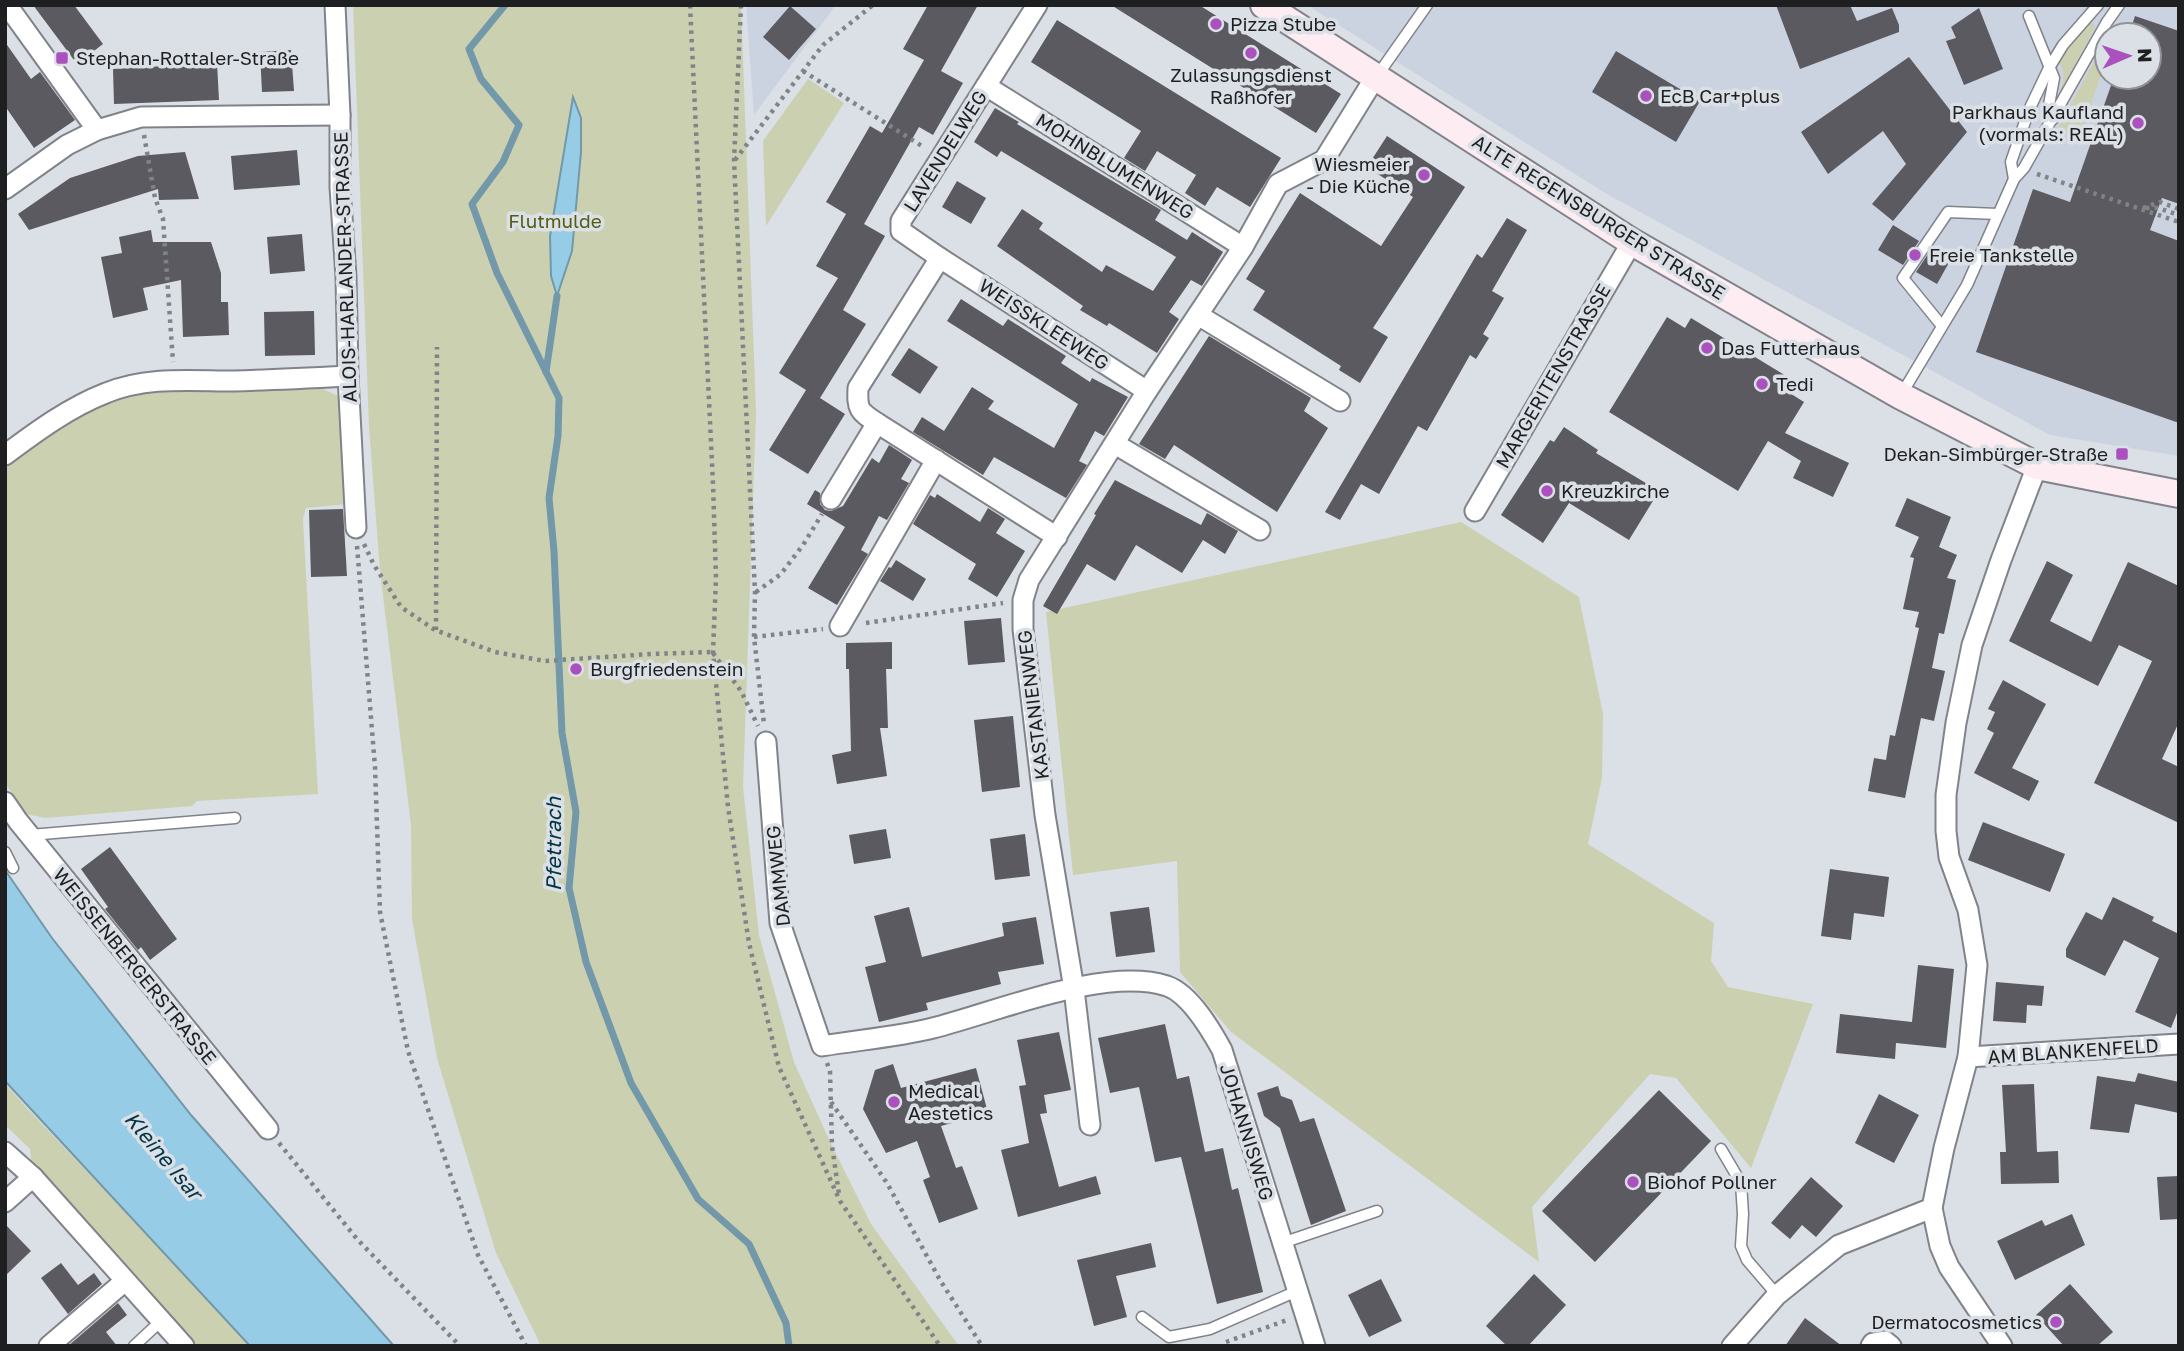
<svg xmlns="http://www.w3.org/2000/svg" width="2184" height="1351" font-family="'Golos Text',sans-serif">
<rect width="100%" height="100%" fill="#dbdfe6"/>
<g fill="#ccd3e0" fill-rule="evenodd">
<polygon points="746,5 836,5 754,115"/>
<path d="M 1307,5 L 2179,5 L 2179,456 L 2050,435 L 1605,193 ZM 2107,35 L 2149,35 L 2149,77 L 2107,77 Z"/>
</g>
<g fill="#cbd1b0">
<polygon points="353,5 741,5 756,412 743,787 759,935 794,1062 832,1146 871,1224 959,1346 541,1346 496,1253 437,1058 412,919 411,825 380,571 369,426"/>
<path d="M 2088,23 L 2093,23 L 2095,27 L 2055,103 C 2062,89 2067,76 2059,61 Z"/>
<polygon points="2107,37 2107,56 2081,135 2058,129"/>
<polygon points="808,79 844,103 766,226 763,141"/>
<polygon points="317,386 340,397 348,504 306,508 303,519 318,794 197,801 192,806 45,818 26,814 5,783 5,468 66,423 100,402 125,395 158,391"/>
<polygon points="1461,522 1579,597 1603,714 1602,778 1588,844 1714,923 1711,961 1728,987 1813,1004 1751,1168 1676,1078 1650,1074 1532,1207 1539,1262 1231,1032 1180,972 1177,861 1073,875 1046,612"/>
<path d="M 5,1084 C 85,1172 171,1256 250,1346 L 197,1346 L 189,1333 L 125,1281 L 33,1177 L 30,1149 L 5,1125 Z"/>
</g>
<g fill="#96cce5" stroke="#7298aa" stroke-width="2">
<polygon points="573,97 581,118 581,152 572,251 557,296 551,276 550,236"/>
<polygon points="5,870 52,938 191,1115 394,1346 250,1346 5,1081"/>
</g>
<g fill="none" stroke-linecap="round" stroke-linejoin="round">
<g stroke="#7298aa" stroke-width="7">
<polyline points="505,5 469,49 481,79 519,125 503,162 472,204 497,273 559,398 558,436 549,498 554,551 562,733 576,812 569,888 586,962 631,1083 698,1199 749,1244 786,1323 789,1346"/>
<polyline points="546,372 557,296"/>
</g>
</g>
<g fill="#5b5a60">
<polygon points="33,5 74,5 103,44 77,64"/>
<polygon points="928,5 978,5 941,71 963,83 933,135 919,127 864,224 885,236 843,310 866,324 820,398 845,414 808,474 769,450 806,390 779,373 838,278 816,266 846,214 826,202 870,126 882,133 924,60 903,49"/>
<polygon points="1111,5 1199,5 1341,94 1316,133"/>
<polygon points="1776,5 1850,5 1857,21 1892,8 1899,25 1899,32 1800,69"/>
<polygon points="790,6 816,29 789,60 763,37"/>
<polygon points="1979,8 2003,69 1964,85 1946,41 1956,38 1951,27"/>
<polygon points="2135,16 2179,31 2179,204 2162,198 2150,230 2179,241 2179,423 1976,352 2033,189 2070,202 2114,77 2149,77 2149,35 2129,35"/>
<polygon points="1057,20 1281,158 1250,207 1217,187 1205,206 1185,193 1196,175 1157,151 1145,171 1124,158 1141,131 1031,62"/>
<polygon points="5,42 31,79 40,72 75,120 34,148 5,106"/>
<polygon points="291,50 294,91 262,92 260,52"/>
<polygon points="1616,51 1700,101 1676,142 1592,92"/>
<polygon points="1909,57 1967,132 1893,221 1872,204 1906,164 1883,131 1828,174 1801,132"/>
<polygon points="217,63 219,100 114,104 113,69"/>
<polygon points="995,108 1019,122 1017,124 1161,210 1155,220 1187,240 1192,232 1223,252 1202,286 1191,280 1169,312 1179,319 1157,353 1109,323 1107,326 1080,310 1083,306 997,246 1022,209 1043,223 1039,229 1102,272 1106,265 1153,291 1176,257 1001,151 997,157 974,142"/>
<polygon points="1387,136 1465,187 1373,328 1388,337 1360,383 1339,370 1341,366 1253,310 1265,291 1246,279 1300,193 1381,246 1413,197 1367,167"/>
<polygon points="297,150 300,185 234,190 231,156"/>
<polygon points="185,152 199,199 159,200 158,189 29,230 18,214 70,178 138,156"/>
<polygon points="957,181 986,198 971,224 942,207"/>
<polygon points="1507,218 1527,230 1492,291 1504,298 1483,334 1489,338 1476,359 1470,355 1427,431 1418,426 1379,494 1361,484 1340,520 1325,512 1477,254 1482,258"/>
<polygon points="1893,225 1919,241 1903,265 1878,250"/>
<polygon points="151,230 153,242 211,242 221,273 221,302 228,302 229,335 183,337 181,280 143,288 148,310 113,318 101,257 122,253 119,237"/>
<polygon points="302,234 305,271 270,274 267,237"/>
<polygon points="1932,248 1951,259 1937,284 1916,272"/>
<polygon points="961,299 1003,326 1008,319 1066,356 1061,363 1090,382 1092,378 1128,397 1104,436 1095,431 1079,461 1087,465 1066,498 994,457 983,475 913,432 922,417 944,431 972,387 994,401 988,409 1054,448 1078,404 947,321"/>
<polygon points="314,311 315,355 265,356 264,312"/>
<polygon points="1667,317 1685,328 1691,318 1786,376 1780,387 1804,402 1785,433 1849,463 1833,497 1793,478 1801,461 1768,441 1738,491 1609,412"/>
<polygon points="1209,336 1311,398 1304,411 1328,428 1277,512 1174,445 1165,459 1139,444"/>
<polygon points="909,348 938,367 920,394 891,375"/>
<polygon points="1564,427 1598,450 1596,453 1659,491 1629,540 1569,503 1543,543 1501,515 1550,440 1554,442"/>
<polygon points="889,445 912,460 901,479 909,483 887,520 879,516 861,550 868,554 837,605 808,588 845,527 807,504 815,490 820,493 820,504 825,510 831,511 843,506 872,458 879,463"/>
<polygon points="1115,480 1201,525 1207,513 1238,531 1225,554 1203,540 1182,573 1136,545 1115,581 1087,564 1057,614 1043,606 1096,515 1094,514"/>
<polygon points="937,494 980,522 988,508 1005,519 996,533 1025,551 997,597 968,579 976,564 913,524 930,495 935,498"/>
<polygon points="1907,498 1951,517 1939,547 1957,555 1947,578 1956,580 1944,634 1939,633 1932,668 1945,671 1934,721 1921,718 1905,798 1868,791 1874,758 1886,760 1890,735 1895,736 1919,628 1915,627 1919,612 1903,609 1914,558 1910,557 1919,537 1895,526"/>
<polygon points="343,509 347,576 311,577 309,510"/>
<polygon points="896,560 926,579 913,601 880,581 889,567 891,568"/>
<polygon points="2047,561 2073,575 2050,621 2091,642 2128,562 2179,586 2179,722 2162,759 2179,767 2179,823 2094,783 2152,661 2119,645 2098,686 2009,641"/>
<polygon points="1001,618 1005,662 968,665 964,621"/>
<polygon points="892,642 892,669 886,669 888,728 880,728 887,776 837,784 832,755 851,751 849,669 846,669 846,643"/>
<polygon points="2003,680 2046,704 2012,768 2039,781 2029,801 1974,773 1994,733 1987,729 1995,712 1988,709"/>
<polygon points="1013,716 1020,787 982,792 974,720"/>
<polygon points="1983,822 2065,854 2050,892 1968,860"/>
<polygon points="886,829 891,858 854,864 849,835"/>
<polygon points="1025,834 1030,876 995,880 990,839"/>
<polygon points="110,847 177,939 150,960 141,947 138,950 105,909 108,907 81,869"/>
<polygon points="1830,869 1889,877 1884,917 1854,913 1851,940 1821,936"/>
<polygon points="2113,897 2154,917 2152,921 2179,934 2179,1014 2177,1013 2171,1028 2135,1012 2159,958 2124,940 2105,976 2066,957 2066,949 2086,912 2102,920"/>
<polygon points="909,907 922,957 1004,936 1002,923 1036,917 1044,964 998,972 1001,984 926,1003 928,1010 879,1022 865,967 886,962 874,916"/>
<polygon points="1149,907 1155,952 1116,957 1110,912"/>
<polygon points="1918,965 1954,969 1946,1048 1896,1043 1895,1059 1836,1053 1840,1014 1912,1022"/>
<polygon points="1996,982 2044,986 2042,1006 2027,1005 2026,1023 1993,1021"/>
<polygon points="1165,1024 1177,1079 1189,1076 1205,1152 1223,1148 1232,1190 1238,1188 1263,1292 1217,1304 1181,1157 1155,1162 1139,1087 1110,1093 1098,1038"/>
<polygon points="1059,1032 1071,1090 1044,1095 1047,1113 1040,1114 1059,1187 1096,1176 1101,1194 1018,1217 1001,1150 1029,1143 1019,1086 1026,1085 1017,1040"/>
<polygon points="893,1064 901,1088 976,1068 988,1113 941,1126 956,1168 962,1166 978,1209 939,1223 923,1180 930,1177 917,1141 886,1153 863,1109 875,1070"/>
<polygon points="2138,1073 2179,1082 2179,1113 2135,1104 2129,1133 2090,1129 2097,1076 2135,1082"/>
<polygon points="2034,1084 2037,1152 2058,1151 2059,1183 2001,1184 2000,1152 2006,1152 2002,1085"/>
<polygon points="1278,1086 1281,1096 1292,1100 1300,1122 1314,1118 1346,1211 1311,1225 1280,1128 1264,1116 1257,1093"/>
<polygon points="1659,1090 1711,1141 1595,1262 1542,1211"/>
<polygon points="1879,1094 1919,1115 1894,1163 1855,1143"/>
<polygon points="2179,1176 2179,1219 2160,1220 2157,1177"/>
<polygon points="1811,1177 1843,1206 1816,1237 1802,1225 1790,1239 1771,1223"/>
<polygon points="2072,1214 2085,1245 2015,1280 1997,1241 2042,1220 2045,1226"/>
<polygon points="5,1224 31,1251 5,1276"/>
<polygon points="1151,1243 1156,1267 1116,1276 1127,1317 1094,1326 1077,1260"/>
<polygon points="61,1263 78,1285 94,1273 102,1284 68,1314 41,1278"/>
<polygon points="1534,1274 1566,1305 1528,1346 1507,1346 1486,1326"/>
<polygon points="1381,1279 1402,1321 1369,1337 1348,1295"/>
<polygon points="2070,1284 2113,1332 2097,1346 2064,1346 2036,1315"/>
<polygon points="118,1303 127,1315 106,1332 117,1346 68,1346"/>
<polygon points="1805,1318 1842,1346 1785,1346"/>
</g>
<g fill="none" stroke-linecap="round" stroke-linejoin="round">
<g stroke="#808389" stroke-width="13">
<g id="lane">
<polyline points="2029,16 2054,78 2049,105 2053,119"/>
<polyline points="1377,76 1427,5"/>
<polyline points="2014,179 2011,162 2029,110 2049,68 2063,45 2098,5"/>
<polyline points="1942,326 1903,278 1948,212 1998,214"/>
<polyline points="1901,395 1967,285 2014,179 2024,168 2107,22 2119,5"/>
<polyline points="30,835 235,818"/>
<polyline points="5,852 13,868"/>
<polyline points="1721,1149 1741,1183 1743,1214 1741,1246 1747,1260 1777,1295"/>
<polyline points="1282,1243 1377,1211"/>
<polyline points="1142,1317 1169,1337 1210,1329 1297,1291"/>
<polyline points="134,1346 162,1320"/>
</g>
</g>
<g stroke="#808389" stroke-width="23">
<g id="street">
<polyline points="7,5 97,130"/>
<polyline points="335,5 340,115 340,187 346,277 348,376 356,528"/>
<path d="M 1037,5 L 901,221 L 901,231 L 940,258 L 858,388 C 857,410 859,411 877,423 L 1057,537"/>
<polyline points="986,86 1243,247"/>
<polyline points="5,189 67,145 97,130 141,117 340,115"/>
<polyline points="940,258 1147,391"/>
<polyline points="1198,315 1340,401"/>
<polyline points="1115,444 1260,530"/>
<path d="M 5,455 C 37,431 70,407 106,393 C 147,376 191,381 234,381 C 272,380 310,378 348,376"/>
<polyline points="831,499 877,423"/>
<polyline points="1475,511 1632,242"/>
<polyline points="840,626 936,460"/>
<path d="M 766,742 L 780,923 L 822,1046 C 858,1040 897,1037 933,1028 C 997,1012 1104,966 1167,986 C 1190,994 1211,1030 1222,1050 L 1315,1346"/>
<polyline points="5,802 18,821 268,1129"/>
<polyline points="1968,1057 2179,1044"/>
<polyline points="1090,1125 1074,989 1045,815 1023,629 1023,600 1029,580 1147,391 1243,247 1278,184 1324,160 1376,76"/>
<polyline points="5,1152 33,1177 184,1346"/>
<polyline points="5,1202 33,1177"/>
<polyline points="1932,1208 1940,1246 1949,1267 2002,1346"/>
<polyline points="49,1346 125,1281"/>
<polyline points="1732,1346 1777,1295 1839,1245 1932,1208 1944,1148 1968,1057 1977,965 1968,910 1949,857 1946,831 1946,795 1956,723 1972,645 2001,560 2037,466"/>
<polyline points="1871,1346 1873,1343 1885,1341 1891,1346"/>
</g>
</g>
<g stroke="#808389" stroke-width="30">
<polyline id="secondary" points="1264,5 1632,242 1901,396 2037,466 2179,494"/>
</g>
<g stroke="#808387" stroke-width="4.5" stroke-dasharray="3.5 5" stroke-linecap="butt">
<polyline points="690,5 713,484 716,578 713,652 728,807 749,943 779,1067 840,1201 940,1346"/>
<polyline points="741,5 734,161 755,592 754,637 764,724"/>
<polyline points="803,71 925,148"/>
<polyline points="144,135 155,198 163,219 173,362"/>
<polyline points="735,160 823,45 873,5"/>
<polyline points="2037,174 2179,222"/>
<polyline points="2143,208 2160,202 2179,209"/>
<polyline points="2146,208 2158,208 2179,215"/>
<polyline points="364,544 374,565 401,607 435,630 495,652 545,661 651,654 713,652"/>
<polyline points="357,546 375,767 380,912 408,1051 478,1255 526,1346"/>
<polyline points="756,592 781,574 803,545 822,514"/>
<polyline points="866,623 1003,603"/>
<polyline points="436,630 437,347"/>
<polyline points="754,637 823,629"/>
<polyline points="713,653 741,691 758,726"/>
<polyline points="827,1063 830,1071 832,1146 839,1194"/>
<polyline points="831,1102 887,1183 940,1280 982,1346"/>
<polyline points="279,1143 357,1239 460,1346"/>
<polyline points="1226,1342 1287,1320"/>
</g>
<use href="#lane" stroke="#fff" stroke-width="10"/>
<use href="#street" stroke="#fff" stroke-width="19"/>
<use href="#secondary" stroke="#fdecf2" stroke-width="26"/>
</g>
<g fill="#aa51be" stroke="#dbdfe6" stroke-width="2.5">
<circle cx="1216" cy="24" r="7"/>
<circle cx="1251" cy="53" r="7"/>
<rect x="55" y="51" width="14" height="14" rx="3.5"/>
<circle cx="1646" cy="96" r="7"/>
<circle cx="2138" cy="123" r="7"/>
<circle cx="1424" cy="175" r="7"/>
<circle cx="1915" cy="255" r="7"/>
<circle cx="1707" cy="348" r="7"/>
<circle cx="1762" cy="384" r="7"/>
<rect x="2115" y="447" width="14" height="14" rx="3.5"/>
<circle cx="1547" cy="491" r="7"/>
<circle cx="576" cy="669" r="7"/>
<circle cx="894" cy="1102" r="7"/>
<circle cx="1633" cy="1182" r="7"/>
<circle cx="2056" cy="1322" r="7"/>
</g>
<g text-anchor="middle" stroke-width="7" stroke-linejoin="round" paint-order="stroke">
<g font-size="19" fill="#1e1f21" stroke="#dbdfe6" text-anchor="start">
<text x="1230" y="31">Pizza Stube</text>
<text x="76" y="65">Stephan-Rottaler-Straße</text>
<text x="1251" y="82" text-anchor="middle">Zulassungsdienst<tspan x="1251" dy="22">Raßhofer</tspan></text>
<text x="1660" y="103">EcB Car+plus</text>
<text x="2124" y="119" text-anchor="end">Parkhaus Kaufland<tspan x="2124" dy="22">(vormals: REAL)</tspan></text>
<text x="1410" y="171" text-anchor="end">Wiesmeier<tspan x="1410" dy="22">- Die Küche</tspan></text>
<text x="1929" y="262">Freie Tankstelle</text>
<text x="1721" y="355">Das Futterhaus</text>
<text x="1776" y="391">Tedi</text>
<text x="2108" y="461" text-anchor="end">Dekan-Simbürger-Straße</text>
<text x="1561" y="498">Kreuzkirche</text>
<text x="590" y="676">Burgfriedenstein</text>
<text x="908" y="1098">Medical<tspan x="908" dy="22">Aestetics</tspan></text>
<text x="1647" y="1189">Biohof Pollner</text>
<text x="2042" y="1329" text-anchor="end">Dermatocosmetics</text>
</g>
<g font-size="19" fill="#1e1f21" stroke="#dbdfe6">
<text transform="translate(945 151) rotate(-58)" y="7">LAVENDELWEG</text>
<text transform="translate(1115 166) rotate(32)" y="7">MOHNBLUMENWEG</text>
<text transform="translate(1599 217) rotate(32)" y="7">ALTE REGENSBURGER STRASSE</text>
<text transform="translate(345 267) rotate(-92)" y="7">ALOIS-HARLANDER-STRASSE</text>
<text transform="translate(1044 324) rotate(33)" y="7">WEISSKLEEWEG</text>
<text transform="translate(1553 376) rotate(-60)" y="7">MARGERITENSTRASSE</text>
<text transform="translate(1033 705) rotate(-97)" y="7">KASTANIENWEG</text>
<text transform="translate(778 876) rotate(-96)" y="7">DAMMWEG</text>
<text transform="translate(135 966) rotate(51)" y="7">WEISSENBERGERSTRASSE</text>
<text transform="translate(2073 1051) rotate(-4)" y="7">AM BLANKENFELD</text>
<text transform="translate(1247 1132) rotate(73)" y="7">JOHANNISWEG</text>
</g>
<g font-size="19" fill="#535d11" stroke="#dbdfe6">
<text x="555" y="228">Flutmulde</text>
</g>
<g font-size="21" font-style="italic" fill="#033546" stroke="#dbdfe6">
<text transform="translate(554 844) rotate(-90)" y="7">Pfettrach</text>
<text transform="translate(163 1156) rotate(50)" y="7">Kleine Isar</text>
</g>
</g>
<rect width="2184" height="1351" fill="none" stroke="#1e1f21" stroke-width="14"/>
<g transform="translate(2128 56) rotate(88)"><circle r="33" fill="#dbdfe6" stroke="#8f9297" stroke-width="2"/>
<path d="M0-5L12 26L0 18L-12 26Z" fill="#aa51be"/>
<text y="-10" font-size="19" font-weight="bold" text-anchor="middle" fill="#1e1f21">N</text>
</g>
</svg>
